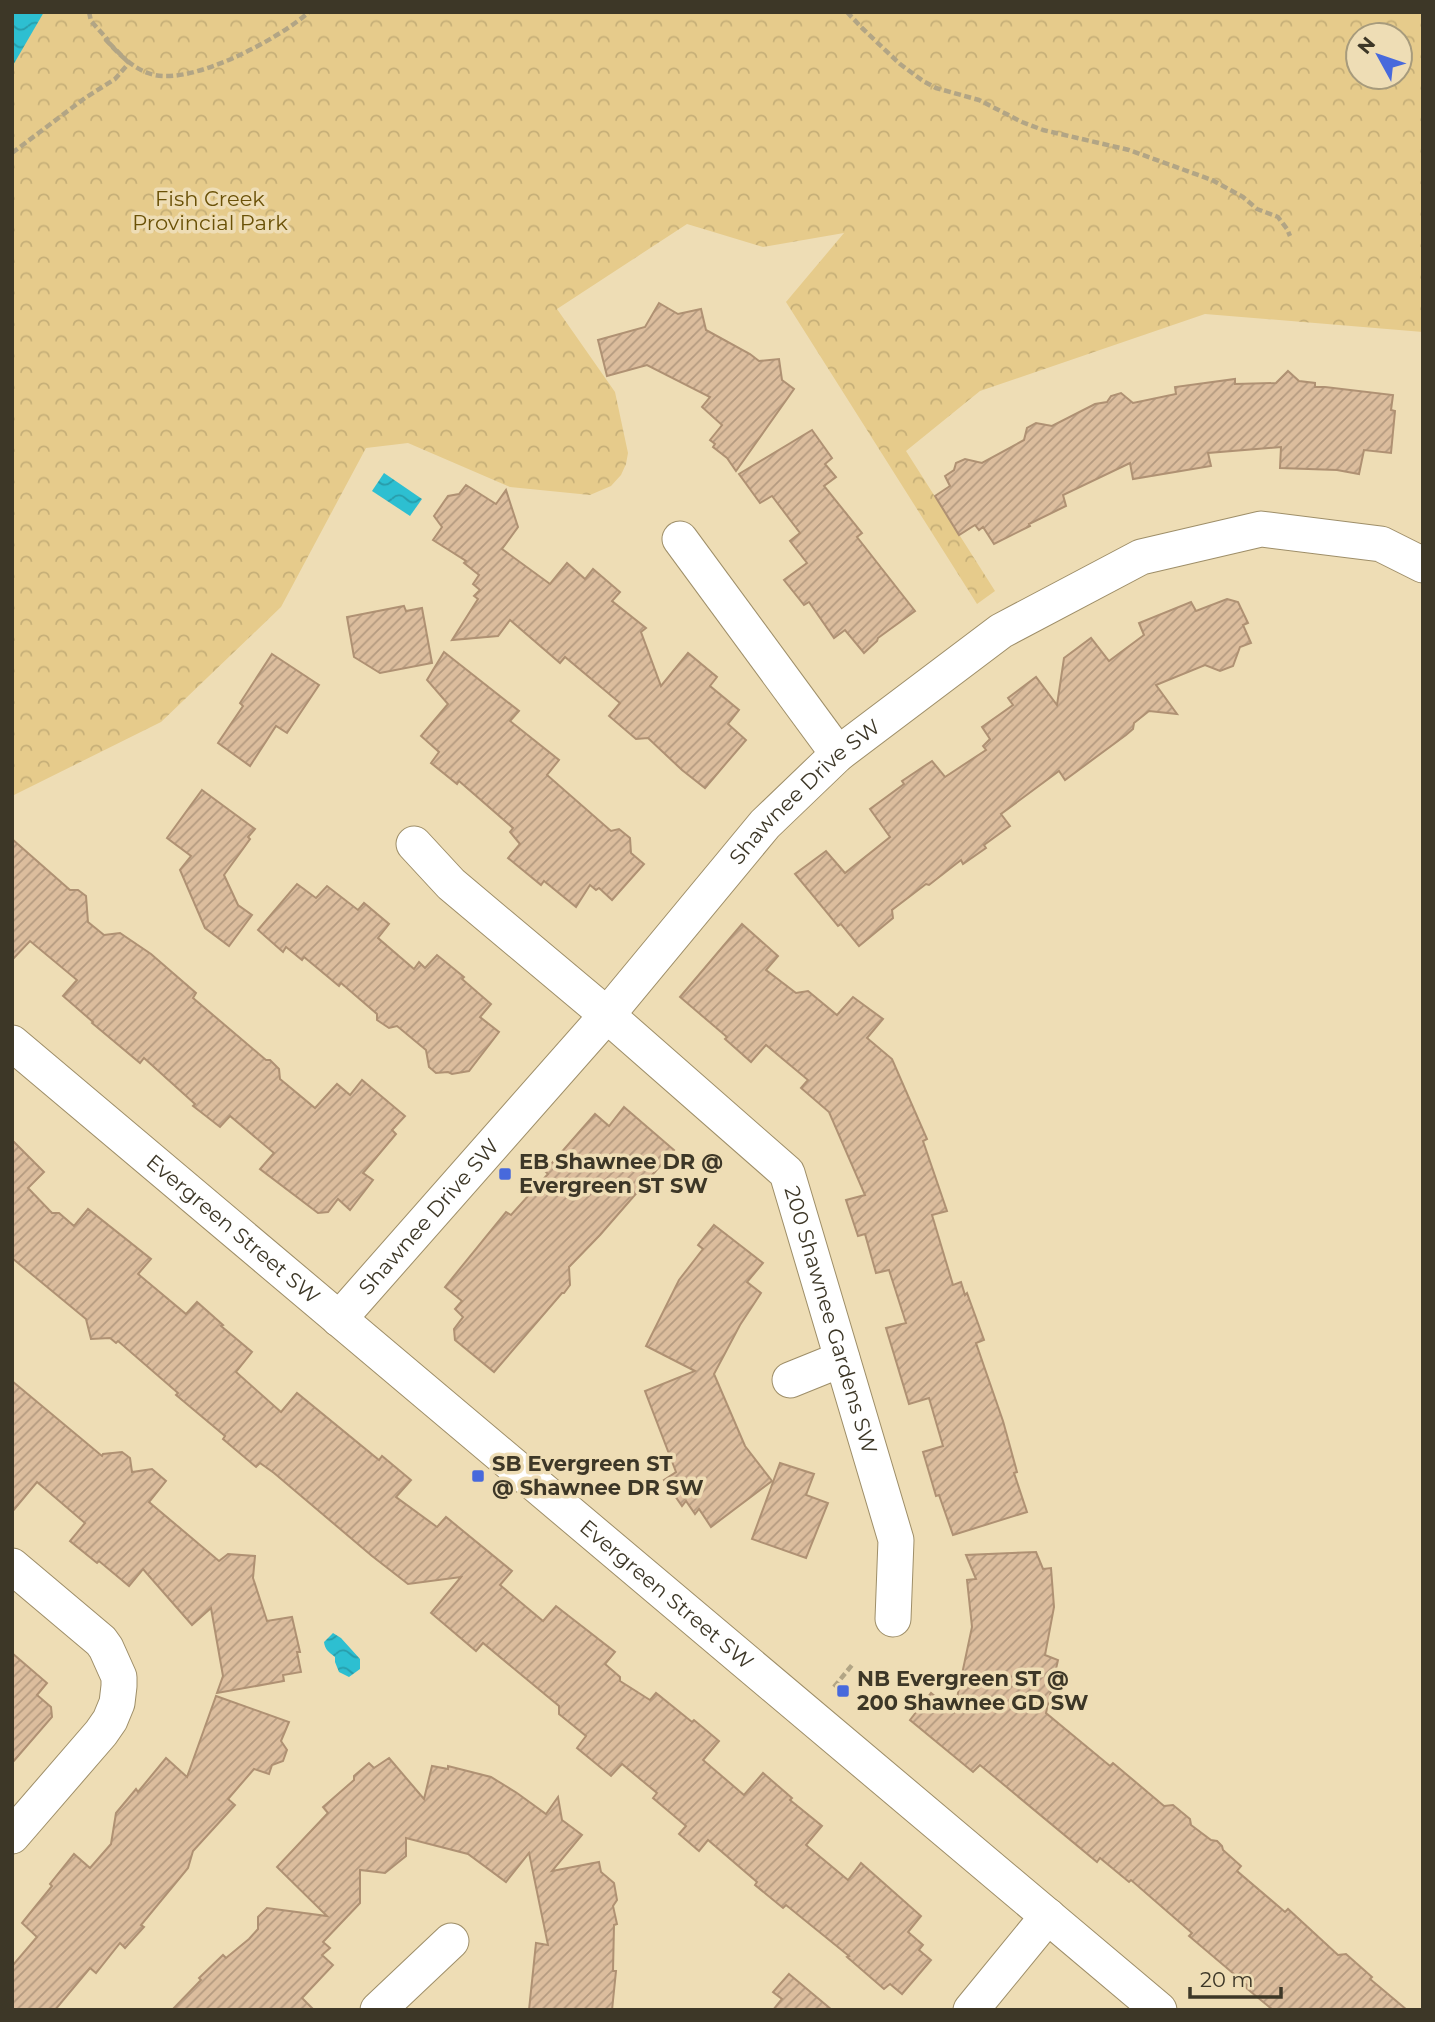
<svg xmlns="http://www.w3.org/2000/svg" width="1435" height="2022" font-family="Montserrat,sans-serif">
<defs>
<pattern id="park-crowns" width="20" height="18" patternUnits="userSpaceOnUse" patternTransform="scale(1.75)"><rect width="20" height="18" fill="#e6cb8b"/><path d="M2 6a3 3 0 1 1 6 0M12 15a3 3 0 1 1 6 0" fill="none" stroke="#c6af78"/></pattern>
<pattern id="water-waves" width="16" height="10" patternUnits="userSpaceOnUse" patternTransform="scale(1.75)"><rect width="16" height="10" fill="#2dbfd1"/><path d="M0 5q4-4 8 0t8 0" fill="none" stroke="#289caa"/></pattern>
<pattern id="building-hatch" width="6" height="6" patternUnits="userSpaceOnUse" patternTransform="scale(1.75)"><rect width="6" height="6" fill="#dcbd9d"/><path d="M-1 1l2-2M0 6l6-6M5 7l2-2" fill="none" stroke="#b49a80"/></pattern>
</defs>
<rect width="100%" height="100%" fill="#eeddb5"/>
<path fill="url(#park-crowns)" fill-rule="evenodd" d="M 12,12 L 1423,12 L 1423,332 L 1205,314 L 980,391 L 906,451 L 995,591 L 977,604 L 786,302 L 844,233 L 763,247 L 687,224 L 557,309 L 615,392 L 628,453 L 626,464 L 621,475 L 611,486 L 590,495 L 510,487 L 408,443 L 366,448 L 281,607 L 161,722 L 12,796 ZM 1358,35 L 1400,35 L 1400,77 L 1358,77 Z"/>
<g fill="url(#water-waves)">
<polygon points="12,12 44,12 12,67"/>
<polygon points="384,473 422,499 410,516 372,491"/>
<path d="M 333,1633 L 341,1638 L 360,1659 L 360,1669 L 349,1677 L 339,1672 L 335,1662 L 335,1657 C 329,1652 325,1650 324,1642 Z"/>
</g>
<g fill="url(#building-hatch)" stroke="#af9173" stroke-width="2">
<polygon points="659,303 678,314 701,309 706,330 750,354 759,361 779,359 782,380 794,389 736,471 727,458 713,447 715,444 710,440 722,425 702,407 710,397 647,365 607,376 598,340 645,327"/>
<polygon points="1288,371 1299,381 1315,383 1315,387 1325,387 1393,395 1391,410 1395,411 1391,453 1364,450 1359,474 1337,470 1280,468 1281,447 1208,453 1211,466 1133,479 1130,463 1063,495 1066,506 1029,524 1030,526 994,544 983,527 979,530 975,525 959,535 935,496 950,486 945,476 954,470 956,463 965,459 982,463 1024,440 1027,428 1036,423 1052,426 1095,404 1107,402 1111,396 1121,393 1133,403 1176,394 1175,387 1235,379 1235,384 1276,383"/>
<polygon points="812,430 832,458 825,464 836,477 824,486 862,533 857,537 915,611 878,638 877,641 864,653 845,630 834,638 809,602 804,605 784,580 807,563 790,541 800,533 772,496 760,503 739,474"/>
<polygon points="466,485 496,504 506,490 518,527 502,549 550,584 567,563 585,579 593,569 620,592 612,601 646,628 641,632 661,686 688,653 717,677 710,686 739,710 728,724 746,740 705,788 682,770 648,738 636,739 609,716 620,703 565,657 560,663 510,620 498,636 452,640 478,599 474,596 480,590 473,584 479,575 464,563 466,561 433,540 442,527 434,516 448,496 459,494"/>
<polygon points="1227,599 1238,602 1248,623 1243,625 1251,643 1240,647 1233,666 1220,671 1205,665 1156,685 1177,714 1149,711 1134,723 1133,729 1126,735 1065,780 1059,771 1001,814 1010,826 984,845 986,848 963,864 961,860 929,885 926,884 892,910 893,918 859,946 841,924 838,926 795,874 826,851 845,873 890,837 870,809 904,784 902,781 932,761 945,777 986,750 983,746 990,739 982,727 1013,705 1008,698 1036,677 1057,705 1064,658 1091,638 1109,661 1144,635 1139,623 1191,602 1196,611"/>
<polygon points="404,606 406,611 422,608 432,663 380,673 354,657 347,617"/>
<polygon points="444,652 519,711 510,721 559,760 547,775 611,831 619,829 630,838 631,853 644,864 612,900 599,888 596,890 590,885 576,907 544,881 541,885 508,858 520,844 510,832 513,828 459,781 457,784 431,763 439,752 421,736 448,704 427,680"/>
<polygon points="272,654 319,685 287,733 276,726 250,766 218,743 243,706 240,703"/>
<polygon points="202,790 255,829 248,837 250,839 224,875 238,905 252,915 229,946 205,928 180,870 191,856 167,838"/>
<polygon points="12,839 70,890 78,890 86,896 88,922 104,935 120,933 151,954 196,993 193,998 266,1060 270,1060 279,1069 280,1079 315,1108 337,1084 350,1095 362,1080 405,1116 392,1130 396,1134 363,1173 373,1180 350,1210 338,1199 328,1212 318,1213 260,1169 274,1153 230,1116 220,1127 193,1106 195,1104 144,1058 140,1063 92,1023 93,1022 63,996 77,980 30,941 12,960"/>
<polygon points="297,884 316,898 327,886 358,910 364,903 389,924 378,938 414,969 419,962 425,968 437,955 464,977 462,979 491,1004 480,1017 499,1032 469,1071 452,1074 448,1072 436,1073 429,1067 426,1050 397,1026 389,1028 377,1020 377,1014 341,983 339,986 304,957 302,960 286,947 283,952 258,930"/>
<polygon points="742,924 778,956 766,970 796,993 808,991 837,1015 853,997 883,1019 867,1038 892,1059 927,1139 923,1141 947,1211 932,1215 953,1285 961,1282 965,1295 967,1293 984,1340 976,1343 1003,1421 1017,1472 1014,1473 1027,1512 953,1535 939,1495 936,1496 923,1452 943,1446 929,1398 909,1404 886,1328 906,1323 889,1270 876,1273 865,1234 858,1236 846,1200 865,1195 829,1112 801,1088 808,1080 766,1045 751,1062 725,1039 727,1037 680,997"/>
<polygon points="624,1107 674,1150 600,1235 569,1267 570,1285 564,1293 562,1293 494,1372 455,1340 454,1329 463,1317 455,1309 462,1301 445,1287 506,1212 511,1215 548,1174 545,1171 595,1114 609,1126"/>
<polygon points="12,1140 44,1172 28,1188 52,1213 59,1213 74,1226 88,1209 151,1259 138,1274 186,1314 197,1302 223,1325 221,1326 252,1352 236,1372 281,1412 297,1393 379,1460 382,1456 411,1480 396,1497 437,1527 446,1517 512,1571 500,1585 543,1621 556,1606 615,1652 605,1664 620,1677 620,1681 650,1700 656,1693 692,1722 694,1720 719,1741 703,1760 744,1795 763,1773 792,1798 790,1800 822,1826 806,1845 848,1880 861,1863 921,1916 908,1932 923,1945 919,1950 931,1960 902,1994 890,1984 884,1989 847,1957 849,1956 786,1905 783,1908 755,1885 757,1882 708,1840 699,1851 679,1834 686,1826 653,1798 657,1793 622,1764 611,1776 577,1748 586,1736 559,1714 559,1706 483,1643 476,1651 431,1613 461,1577 408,1584 372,1556 274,1473 260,1463 256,1467 223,1439 225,1436 176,1395 178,1393 118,1341 116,1343 110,1338 91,1339 86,1319 12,1258"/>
<polygon points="714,1225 763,1263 747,1282 761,1293 740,1325 714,1374 745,1446 772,1481 711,1527 699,1509 695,1514 686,1501 682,1506 664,1480 676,1472 645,1391 695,1371 646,1346 679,1280 703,1249 698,1245"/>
<polygon points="12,1381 102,1456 103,1454 122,1452 130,1458 132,1472 152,1469 166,1481 149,1502 219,1561 228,1554 255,1556 253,1578 267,1621 292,1617 300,1652 297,1652 301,1672 283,1675 284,1681 217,1693 223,1676 211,1608 192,1625 143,1569 129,1586 99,1561 97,1563 70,1541 85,1523 37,1482 12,1512"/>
<polygon points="780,1463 814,1474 806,1495 828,1503 806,1558 752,1539"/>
<polygon points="1036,1552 1043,1569 1051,1568 1054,1607 1045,1655 1058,1660 1046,1713 1110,1766 1113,1763 1164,1806 1173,1805 1190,1819 1191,1825 1211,1840 1217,1841 1222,1846 1223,1850 1241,1866 1237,1871 1285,1912 1288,1909 1338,1955 1346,1954 1372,1977 1370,1979 1407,2010 1273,2010 1245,1987 1247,1985 1189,1936 1192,1933 1131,1880 1129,1882 1100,1858 1097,1862 980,1765 973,1772 910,1720 931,1693 954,1712 972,1627 967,1580 976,1579 966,1555"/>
<polygon points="12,1653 47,1683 37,1695 51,1707 52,1717 12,1763"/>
<polygon points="216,1696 289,1722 281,1741 287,1750 283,1761 272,1765 269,1774 254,1769 228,1799 235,1805 193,1851 188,1868 141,1925 144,1927 125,1948 120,1943 96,1973 90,1968 55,2010 12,2010 12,1966 37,1937 22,1923 52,1886 50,1884 74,1854 90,1868 111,1844 116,1813 136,1789 138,1792 166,1758 187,1777"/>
<polygon points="389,1758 424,1799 432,1766 448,1769 448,1766 491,1777 517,1793 546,1814 558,1797 562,1820 582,1835 552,1871 599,1862 601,1872 614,1883 617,1900 613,1906 617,1924 614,1925 613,1971 616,1971 612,2010 529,2010 536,1943 548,1945 529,1853 506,1882 468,1854 406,1838 406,1856 385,1873 360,1870 360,1903 323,1942 330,1948 322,1955 333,1965 302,1998 314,2010 172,2010 201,1980 199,1978 223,1955 226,1958 249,1939 258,1929 258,1917 267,1908 327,1916 277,1867 328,1813 323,1807 354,1780 354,1776 369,1763 374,1768"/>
<polygon points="789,1974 832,2010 773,2010 782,1999 773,1992"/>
</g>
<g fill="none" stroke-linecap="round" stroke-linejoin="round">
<g stroke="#9e8e68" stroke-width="37">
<g id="minor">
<polyline points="680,539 838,754"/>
<path id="s1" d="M 414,844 L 451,884 L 607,1015 L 787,1173 L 896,1540 L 893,1619"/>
<path id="s2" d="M 12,1043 L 1159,2010"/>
<path id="s3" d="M 339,1319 L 607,1015 L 765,824 L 838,754 L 1001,631 L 1141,557 L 1261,529 L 1381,544 L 1423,565"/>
<polyline points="790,1380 842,1359"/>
<polyline points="12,1566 101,1641 106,1648 119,1677 119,1686 117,1703 110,1720 101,1733 12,1836"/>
<polyline points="378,2010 451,1941"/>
<polyline points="971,2010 1048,1916"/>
</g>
</g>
<g stroke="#b2a585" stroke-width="4.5" stroke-dasharray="7 3.5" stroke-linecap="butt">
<polyline points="89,12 91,21 108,40"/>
<polyline points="847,12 862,28 900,64 923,81 936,88 979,100 1022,122 1043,130 1129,150 1212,180 1243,197 1257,209 1278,217 1287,229 1290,236"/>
<path d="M 129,63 L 106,40 C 118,53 131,67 148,73 C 187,89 279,39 309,12"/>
<polyline points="12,153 85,98 115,79 129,63"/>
<polyline points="834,1687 852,1665"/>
</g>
<use href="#minor" stroke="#fff" stroke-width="35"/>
</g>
<g fill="#4769dc" stroke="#eeddb5" stroke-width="2.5">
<rect x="498" y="1167" width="14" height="14" rx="3.5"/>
<rect x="471" y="1469" width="14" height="14" rx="3.5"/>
<rect x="836" y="1684" width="14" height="14" rx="3.5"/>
</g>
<g text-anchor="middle" stroke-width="7" stroke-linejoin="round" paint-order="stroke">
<g font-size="21" fill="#6a5107" stroke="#eeddb5">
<text x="210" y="206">Fish Creek<tspan x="210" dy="24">Provincial Park</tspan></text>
</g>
<g font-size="21" fill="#3d3727" stroke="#eeddb5">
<text dy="7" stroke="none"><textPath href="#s3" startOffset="704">Shawnee Drive SW</textPath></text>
<text dy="7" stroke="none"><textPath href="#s3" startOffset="136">Shawnee Drive SW</textPath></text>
<text dy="7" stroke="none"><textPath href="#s2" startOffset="289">Evergreen Street SW</textPath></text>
<text dy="7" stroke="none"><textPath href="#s1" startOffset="651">200 Shawnee Gardens SW</textPath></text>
<text dy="7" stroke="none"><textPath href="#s2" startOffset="856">Evergreen Street SW</textPath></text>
</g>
<g font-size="21" font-weight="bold" fill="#3d3727" stroke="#eeddb5" text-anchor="start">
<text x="519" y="1169">EB Shawnee DR @<tspan x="519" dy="24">Evergreen ST SW</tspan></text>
<text x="492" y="1471">SB Evergreen ST<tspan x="492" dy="24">@ Shawnee DR SW</tspan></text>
<text x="857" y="1686">NB Evergreen ST @<tspan x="857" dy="24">200 Shawnee GD SW</tspan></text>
</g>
</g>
<rect width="1435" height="2022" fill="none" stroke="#3d3727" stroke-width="28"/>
<g transform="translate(1379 56) rotate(310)"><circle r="33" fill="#eeddb5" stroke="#a79b7c" stroke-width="2"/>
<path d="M0-5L12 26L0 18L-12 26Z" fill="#4769dc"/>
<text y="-10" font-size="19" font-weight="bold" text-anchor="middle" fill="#3d3727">N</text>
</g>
<path d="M1190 1987v10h91v-10" fill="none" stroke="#3d3727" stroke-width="3.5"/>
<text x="1200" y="1987" font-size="21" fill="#3d3727" stroke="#eeddb5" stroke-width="5" paint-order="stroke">20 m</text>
</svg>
